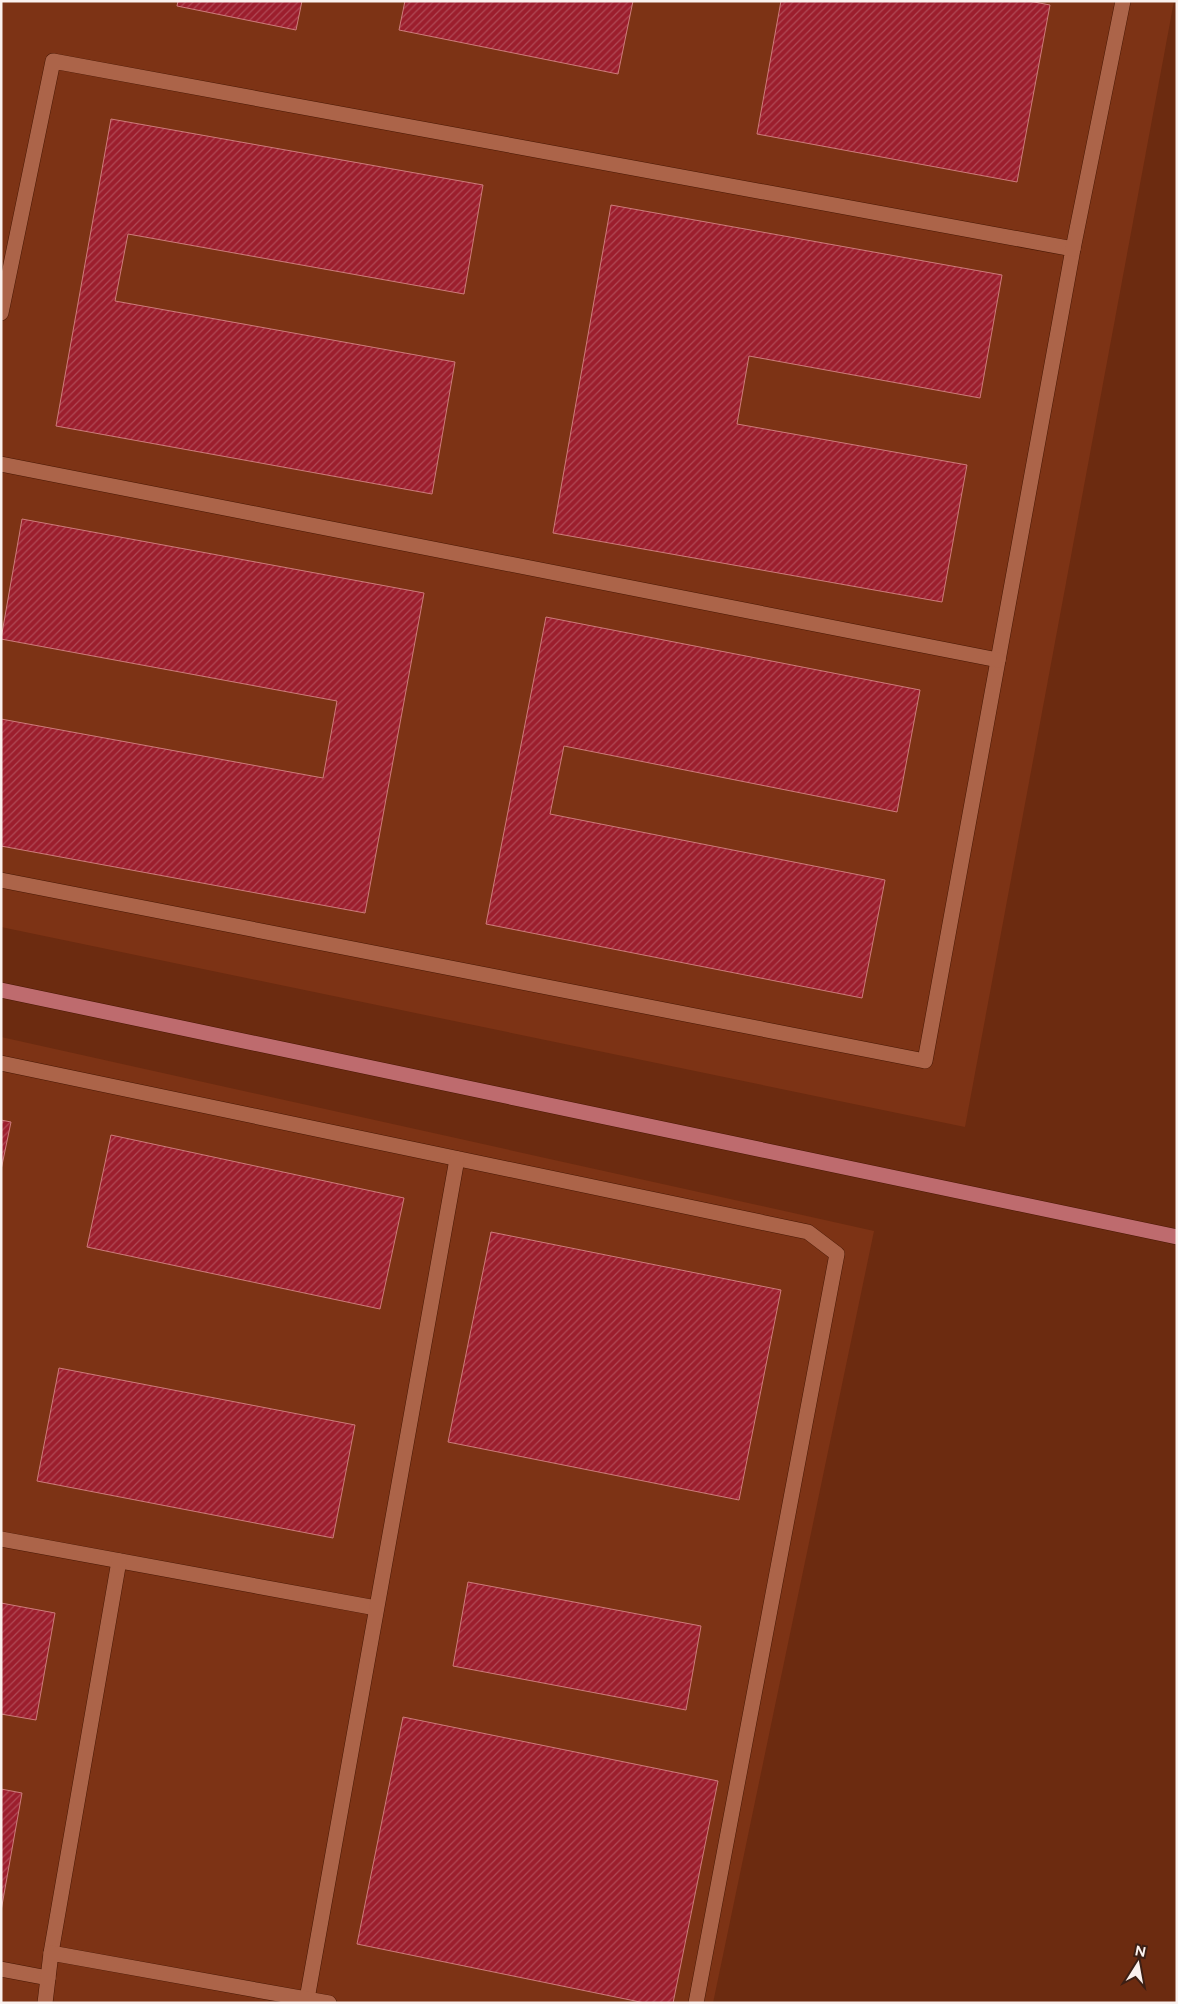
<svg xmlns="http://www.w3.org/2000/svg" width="1178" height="2004" font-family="Figtree,sans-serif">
<defs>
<pattern id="building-hatch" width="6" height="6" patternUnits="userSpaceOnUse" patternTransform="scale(1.25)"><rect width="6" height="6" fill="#9c1e2d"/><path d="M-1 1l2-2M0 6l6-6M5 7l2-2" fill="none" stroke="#b04a56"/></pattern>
</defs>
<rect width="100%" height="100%" fill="#6c2b10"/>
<g fill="#7d3315">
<polygon points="1,1 1174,1 965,1127 1,927"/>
<polygon points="1,1037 874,1231 713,2003 1,2003"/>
</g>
<g fill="url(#building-hatch)" stroke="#cd7c7b">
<polygon points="178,1 302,1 296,30 177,6"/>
<polygon points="405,1 633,1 618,74 399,30"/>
<polygon points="781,1 1029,1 1050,5 1017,182 757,134"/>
<polygon points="111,119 483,185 464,294 128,234 115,301 455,362 432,494 56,426"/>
<polygon points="611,205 1002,275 980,398 749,356 737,424 967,465 942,602 553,533"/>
<polygon points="22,519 424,593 365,913 1,846 1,719 323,778 337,701 1,639"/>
<polygon points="546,617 920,690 897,812 564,746 550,814 885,880 862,998 486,924"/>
<polygon points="1,1120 11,1122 1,1170"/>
<polygon points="111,1135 404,1198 380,1309 87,1247"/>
<polygon points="491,1232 781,1290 739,1500 448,1442"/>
<polygon points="59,1368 355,1425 333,1538 37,1481"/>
<polygon points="468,1582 701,1626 686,1710 453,1666"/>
<polygon points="1,1603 55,1613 36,1720 1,1714"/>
<polygon points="403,1717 718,1781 673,2003 645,2003 357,1944"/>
<polygon points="1,1789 22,1793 1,1911"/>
</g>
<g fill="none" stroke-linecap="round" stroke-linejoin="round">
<g stroke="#481703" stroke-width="16">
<g id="lane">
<polyline points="1,313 53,61 1073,249 925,1061 1,880"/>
<polyline points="1,464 998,660"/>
<polyline points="1,1063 808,1232 837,1254 696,2003"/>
<polyline points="1,1539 376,1608"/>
<polyline points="51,1953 119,1561"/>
<polyline points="1,1969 48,1978"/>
<polyline points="307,1999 457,1159"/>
<polyline points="45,2003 51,1953 329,2003"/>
</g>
</g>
<g stroke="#481703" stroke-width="16">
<polyline id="street" points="1073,249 1123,1"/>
</g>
<g stroke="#481703" stroke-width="16">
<polyline id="secondary" points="1,990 1177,1237"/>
</g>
<use href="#lane" stroke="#ac6449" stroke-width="15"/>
<use href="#street" stroke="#ac6449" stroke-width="15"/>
<use href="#secondary" stroke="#be6b6e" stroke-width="15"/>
</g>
<rect width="1178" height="2004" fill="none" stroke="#faf1ee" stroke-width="5"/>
<g transform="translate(1138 1964) rotate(11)" stroke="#3d1f14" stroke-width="4" paint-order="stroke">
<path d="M0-4L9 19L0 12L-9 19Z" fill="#faf1ee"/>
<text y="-8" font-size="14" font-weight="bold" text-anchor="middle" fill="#faf1ee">N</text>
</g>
</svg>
